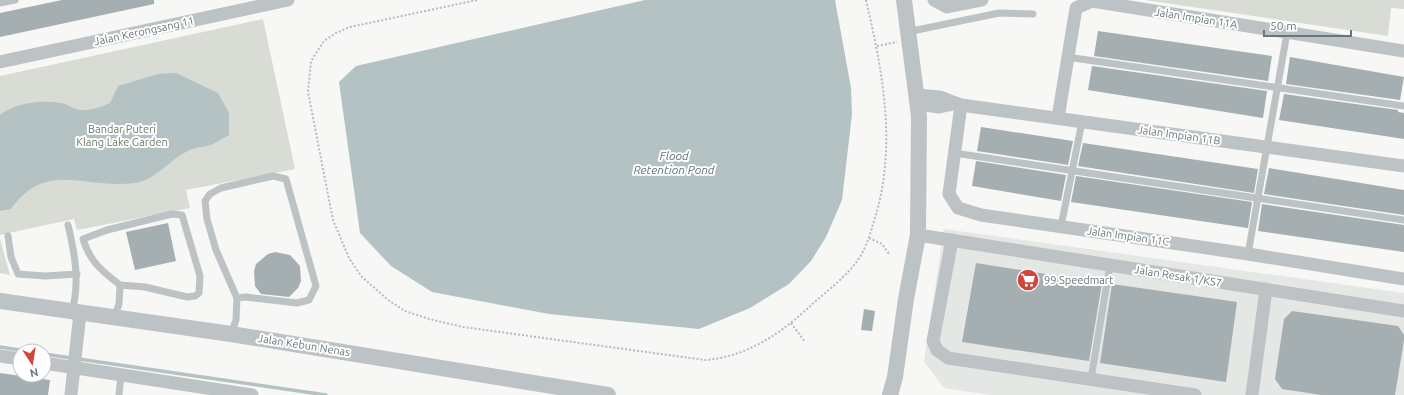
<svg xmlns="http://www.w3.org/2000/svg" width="1404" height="395" font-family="Ubuntu,sans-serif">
<rect width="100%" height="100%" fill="#f7f7f5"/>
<polygon fill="#e5e7e5" points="944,229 1404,293 1404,395 990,395 944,388 924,362"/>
<g fill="#d8dcd4">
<polygon points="1145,0 1404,0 1404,9 1391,8 1388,36"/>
<polygon points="263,19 295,169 186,190 190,208 77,230 74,219 0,235 0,76"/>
<polygon points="0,239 10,275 0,273"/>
</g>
<g fill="#b5c2c3">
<polygon points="645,0 835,0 851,88 852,114 842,200 826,237 811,261 789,284 750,308 699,329 549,314 432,292 391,266 360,233 339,82 356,66"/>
<path d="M 176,73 L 218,93 L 229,113 L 229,135 C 224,138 219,141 213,144 C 206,147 197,147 190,150 C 171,158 156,180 135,183 C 85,190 47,159 11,209 L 0,211 L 0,115 C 16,102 45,99 65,104 C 70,106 75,109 80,110 C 90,111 101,107 110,103 L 118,86 L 158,74 Z"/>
</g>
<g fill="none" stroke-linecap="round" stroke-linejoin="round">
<g stroke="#b5c2c3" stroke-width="3.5">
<polyline points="0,347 26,351"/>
<polyline points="44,354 326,395"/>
</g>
</g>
<g fill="#a5aeb1">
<polygon points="62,0 154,0 154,4 0,37 0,13"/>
<polygon points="1098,31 1272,56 1268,81 1094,56"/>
<polygon points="1290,57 1404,77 1400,100 1286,84"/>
<polygon points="1092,66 1267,91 1263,118 1088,90"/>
<polygon points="1284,94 1398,110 1398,112 1404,113 1404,139 1279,120"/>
<polygon points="981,127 1073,141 1068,165 977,151"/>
<polygon points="1083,143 1258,169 1254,193 1078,166"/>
<polygon points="976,161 1066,175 1061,201 972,186"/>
<polygon points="1269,168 1404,190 1404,215 1264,194"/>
<polygon points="1076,176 1252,202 1248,228 1071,202"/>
<polygon points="1262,204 1404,225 1404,252 1258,231"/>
<polygon points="168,223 176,261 135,270 126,232"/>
<polygon points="275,252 290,255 300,266 301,281 298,288 289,297 261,294 255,286 254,271 256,264 268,254"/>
<polygon points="976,263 1102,283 1089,361 962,342"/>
<polygon points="1112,284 1237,302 1226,382 1100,363"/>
<polygon points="864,309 875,311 872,331 861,330"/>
<polygon points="1292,311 1398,326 1404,335 1404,340 1395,395 1321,395 1282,389 1275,379 1284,319"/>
<polygon points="0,373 50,380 48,395 0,395"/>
</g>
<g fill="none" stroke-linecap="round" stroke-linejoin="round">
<g stroke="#b7bbbc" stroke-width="2" stroke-dasharray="2 2" stroke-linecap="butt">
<path d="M 477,0 L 350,27 L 336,33 L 324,41 L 311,61 L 308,92 L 333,220 L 349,258 L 361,276 L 388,300 L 405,311 L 429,319 L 463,327 L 705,360 C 745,357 777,336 806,310 C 824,293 846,278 860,257 C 866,247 870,235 873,224 C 898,150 883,73 866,0"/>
<polyline points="877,46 897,42"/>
<polyline points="869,238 882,244 889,254"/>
<polyline points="791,323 805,342"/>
</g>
<g stroke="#bdc2c4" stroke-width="7">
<polyline points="0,3 15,0"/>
<polyline points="907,32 999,13 1033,14"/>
<polyline points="1067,57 1404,106"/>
<polyline points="954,153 1404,220"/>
<path d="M 68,225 C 75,254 80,283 72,311"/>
<polyline points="1061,226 1082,122"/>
<polyline points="8,236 11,257 18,274 45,276 77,274"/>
<polyline points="1248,254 1287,33"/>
<path d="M 114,318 L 119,304 L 120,285 L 145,287 L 187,297 L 195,296 L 199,293 L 200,276 L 182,215 L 172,214 L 107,230 L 83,239 C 90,262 102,271 120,285"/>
<polyline points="231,334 236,320 237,298 216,250 207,219 205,201 210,194 221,188 273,176 286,179 316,286 309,300 297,303 246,297 237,298"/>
<polyline points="1091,379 1110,265"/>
<polyline points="119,395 121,375"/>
</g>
<g stroke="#bdc2c4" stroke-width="13">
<polyline points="934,0 947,7 982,0"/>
<polyline points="0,62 288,0"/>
<polyline points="917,95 940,97 961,105 1404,166"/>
<polyline points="918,104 939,107 954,104"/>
<polyline points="961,105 949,194 958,208 981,215 1248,254 1404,279"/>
<polyline points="1058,118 1076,8 1092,1 1404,51"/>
<polyline points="918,235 1404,311"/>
<polyline points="952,240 933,341 937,350 948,358 1195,395"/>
<polyline points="0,356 20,359"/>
<polyline points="44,363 252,395"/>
<polyline points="71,395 80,313"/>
<polyline points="1252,395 1266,289"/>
</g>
<g stroke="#bdc2c4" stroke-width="16">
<polyline points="0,301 231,334 608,395"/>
<polyline points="890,395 895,377 906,299 918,235 919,116 904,0"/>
</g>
</g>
<defs>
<g id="supermarket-disc" transform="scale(1.15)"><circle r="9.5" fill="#d0453c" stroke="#fff"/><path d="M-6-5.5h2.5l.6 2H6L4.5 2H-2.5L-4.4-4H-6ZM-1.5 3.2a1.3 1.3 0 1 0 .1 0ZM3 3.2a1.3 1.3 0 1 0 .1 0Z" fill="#fff"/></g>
</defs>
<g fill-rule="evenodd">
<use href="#supermarket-disc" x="1028" y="280"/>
</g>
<g text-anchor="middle" stroke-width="4" stroke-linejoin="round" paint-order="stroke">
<g font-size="11" fill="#66777c" stroke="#fff">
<text transform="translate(1196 18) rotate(9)" y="4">Jalan Impian 11A</text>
<text transform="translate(144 31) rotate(-12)" y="4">Jalan Kerongsang 11</text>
<text transform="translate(1179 135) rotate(8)" y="4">Jalan Impian 11B</text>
<text transform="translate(1128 236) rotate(8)" y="4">Jalan Impian 11C</text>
<text transform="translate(1178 276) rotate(9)" y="4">Jalan Resak 1/KS7</text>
<text transform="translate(304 345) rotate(9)" y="4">Jalan Kebun Nenas</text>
</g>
<g font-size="11" fill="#6f7a68" stroke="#fff">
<text x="122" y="133">Bandar Puteri<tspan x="122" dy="13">Klang Lake Garden</tspan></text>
</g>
<g font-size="11" fill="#66777c" stroke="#fff" text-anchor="start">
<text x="1044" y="284">99 Speedmart</text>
</g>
<g font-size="12" font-style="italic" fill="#607577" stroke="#fff">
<text x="674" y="160">Flood<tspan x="674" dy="14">Retention Pond</tspan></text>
</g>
</g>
<g transform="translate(32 363) rotate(168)"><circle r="19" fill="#ffffff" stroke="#c2c9cb"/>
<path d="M0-3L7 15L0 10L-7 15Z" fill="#d0453c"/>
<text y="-6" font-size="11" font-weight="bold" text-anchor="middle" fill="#66777c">N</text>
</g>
<path d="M1264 30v6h87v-6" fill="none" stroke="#66777c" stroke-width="2"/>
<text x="1270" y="30" font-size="12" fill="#66777c" stroke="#ffffff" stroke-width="3" paint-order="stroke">50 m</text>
</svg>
